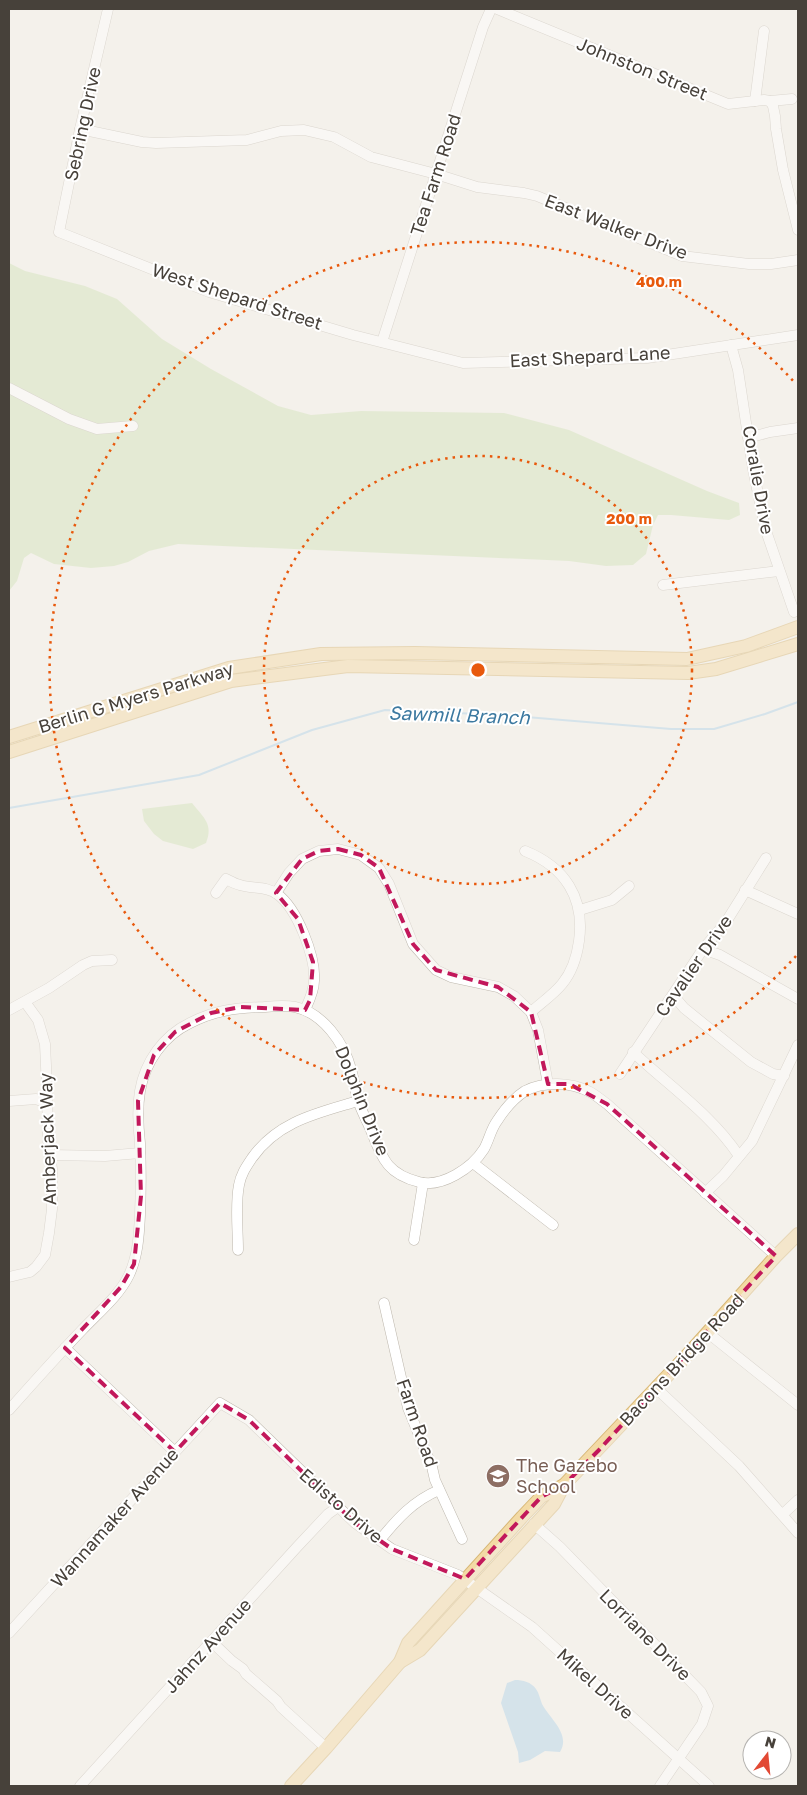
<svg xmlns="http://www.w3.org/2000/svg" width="807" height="1795" font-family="'Golos Text',sans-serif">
<rect width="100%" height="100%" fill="#f4f1eb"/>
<g fill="#d1e3b9">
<polygon points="9,263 25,271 85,286 117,299 162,339 211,369 278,406 311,415 361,411 504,413 569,430 707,491 739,503 740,515 729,520 671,515 658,515 653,525 646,554 633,565 606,566 569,561 178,544 149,551 128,562 114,566 91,568 54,564 31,553 24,558 17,581 9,591"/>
<path d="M 192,803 C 203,817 214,824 206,843 L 193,849 L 163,841 L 154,834 L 144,821 L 142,809 Z"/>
</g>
<path fill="#afd3e9" d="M 515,1680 C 523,1680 531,1682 536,1689 C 539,1693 540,1699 542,1704 C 550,1719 571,1734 560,1752 L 545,1751 L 530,1760 L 519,1763 L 518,1752 L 501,1703 L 507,1683 Z"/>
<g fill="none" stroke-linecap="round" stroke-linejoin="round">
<polyline stroke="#afd3e9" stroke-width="2" points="9,808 199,775 312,730 385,710 503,715 671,729 714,729 765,714 798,702"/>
<g stroke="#beb8ae" stroke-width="11">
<g id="minor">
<polyline points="108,9 80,129 59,232 209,292 353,335 463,363 647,358 798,335"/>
<polyline points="497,9 728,104 764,100 770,101 792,99"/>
<polyline points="755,101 764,31"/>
<polyline points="770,101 773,106 775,116 776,129 783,170 798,230"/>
<polyline points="80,129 142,142 156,143 247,140 281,131 304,130 334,137 371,157 436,174 477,187 524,193 537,196 682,256 749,264 771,264 798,260"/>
<polyline points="382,342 483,27 491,9"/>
<polyline points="731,345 738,370 753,469 765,528 794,612"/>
<polyline points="9,388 69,419 97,429 133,426"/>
<polyline points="748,438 770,432 798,428"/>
<polyline points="663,585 779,571"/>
<path d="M 525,851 C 565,867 585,898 579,941 C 577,956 572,972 562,984 C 554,994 541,1003 531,1012"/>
<polyline points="745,890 798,914"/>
<path d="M 216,893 L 226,879 C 230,881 235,884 240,885 C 252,889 267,886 277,894 C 297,908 316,957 314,981 C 314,991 309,1001 305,1010"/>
<polyline points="276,893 289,873 302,859 319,851 338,849 361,855 379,868 389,884 413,944 436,970 451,977 498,987 514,996 531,1012 538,1030 548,1084"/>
<polyline points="580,910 612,900 629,886"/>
<polyline points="703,949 720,955 798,999"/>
<polyline points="673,995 684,1008 751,1062 773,1074 784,1076"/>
<polyline points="9,1010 49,988 83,965 92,961 112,960"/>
<path d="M 633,1052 C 669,1086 712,1115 739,1156"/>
<polyline points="620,1074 703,949 726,922 766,858"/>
<polyline points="9,1101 36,1099 47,1103"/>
<polyline points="50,1155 105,1156 140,1153"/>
<polyline points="473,1163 553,1225"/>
<polyline points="705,1193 723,1176 752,1141 798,1045"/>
<polyline points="414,1240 423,1183"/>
<path d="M 238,1250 C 238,1229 235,1205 239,1185 C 241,1174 246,1167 252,1158 C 278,1121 318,1113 358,1101"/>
<polyline points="9,1277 30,1272 36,1267 45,1255 49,1233 52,1209 52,1169 48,1140 47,1088 45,1044 38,1020 25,1002"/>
<polyline points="384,1303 408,1408 432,1467 435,1480 462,1539"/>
<polyline points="708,1333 798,1405"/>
<polyline points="65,1348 175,1452"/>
<polyline points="656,1388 739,1466 798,1533"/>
<path d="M 9,1410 C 33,1383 57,1356 82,1330 C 98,1313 119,1296 129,1275 C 138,1256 139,1235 140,1215 C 141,1191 141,1166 140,1143 C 138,1125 137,1109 140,1091 C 145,1062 163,1036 190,1023 C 216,1010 235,1008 264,1007 C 275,1006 285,1005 295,1007 C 323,1013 344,1043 351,1069 C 354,1079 355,1090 358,1100 C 361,1111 368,1122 372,1133 C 383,1160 388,1174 419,1182 C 442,1188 472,1168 484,1149 C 489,1140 491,1129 497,1121 C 504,1110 514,1098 525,1091 C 544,1081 571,1082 590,1092 C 596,1095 601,1100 607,1104 L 776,1256"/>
<polyline points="783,1514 798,1500"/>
<polyline points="534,1524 560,1547 701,1692 708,1706 702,1724 660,1786"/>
<path d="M 380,1540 C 397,1519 413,1501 439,1490"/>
<polyline points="9,1633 220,1403 249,1420 355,1523 392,1549 458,1575 532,1627 709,1786"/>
<polyline points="212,1642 232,1661 243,1669 246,1674 277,1701 281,1707 326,1748"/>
<polyline points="80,1786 297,1547 328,1514 338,1507"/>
</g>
</g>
<g stroke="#d7b776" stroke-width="14">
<g id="major">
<polyline points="9,737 229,668 321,654 415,653 687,659 746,646 798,627"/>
<polyline points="9,752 231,681 348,666 688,673 716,669 798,644"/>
<polyline points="400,1662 408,1643 522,1517 541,1497 564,1485"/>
<polyline points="291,1786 326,1748 400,1662 420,1650 554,1504 564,1485 689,1353 776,1256 798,1234"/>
</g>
</g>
<use href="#minor" stroke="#fff" stroke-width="10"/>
<use href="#major" stroke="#f3daa5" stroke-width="12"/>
</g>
<path d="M0 0H807V1795H0ZM 338,849 L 361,855 L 379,868 L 413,944 L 436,970 L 498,987 L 531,1012 L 548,1084 L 569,1084 L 607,1104 L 776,1256 L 599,1450 L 564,1485 L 541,1497 L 465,1579 L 392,1549 L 355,1523 L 249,1420 L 220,1403 L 175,1452 L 65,1348 L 121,1287 L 134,1264 L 141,1196 L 138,1101 L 154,1055 L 175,1032 L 211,1013 L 240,1007 L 305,1010 L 310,1000 L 313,962 L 298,919 L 276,893 L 302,859 L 319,851 Z" fill="#f4f1eb" fill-opacity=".55" fill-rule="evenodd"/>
<path fill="none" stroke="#c2185b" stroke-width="4" stroke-dasharray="10 6" stroke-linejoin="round" d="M 338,849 L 361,855 L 379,868 L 413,944 L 436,970 L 498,987 L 531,1012 L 548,1084 L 569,1084 L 607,1104 L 776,1256 L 599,1450 L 564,1485 L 541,1497 L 465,1579 L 392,1549 L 355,1523 L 249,1420 L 220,1403 L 175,1452 L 65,1348 L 121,1287 L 134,1264 L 141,1196 L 138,1101 L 154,1055 L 175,1032 L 211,1013 L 240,1007 L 305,1010 L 310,1000 L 313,962 L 298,919 L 276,893 L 302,859 L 319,851 Z"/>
<g fill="none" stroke="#e8590c" stroke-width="2.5" stroke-dasharray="2.5 5">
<circle cx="478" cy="670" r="214"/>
<path d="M796 956A428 428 0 1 1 796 384"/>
</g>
<defs>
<g id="school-disc" transform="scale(1.25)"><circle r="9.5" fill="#8d6e63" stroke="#fff"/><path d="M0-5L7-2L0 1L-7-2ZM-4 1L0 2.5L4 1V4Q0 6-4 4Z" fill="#fff"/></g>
</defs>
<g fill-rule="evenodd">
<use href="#school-disc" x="498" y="1476"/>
</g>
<g text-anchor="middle" stroke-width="4" stroke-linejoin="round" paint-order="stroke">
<g font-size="18" fill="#47413a" stroke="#fff">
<text transform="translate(642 69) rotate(22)" y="6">Johnston Street</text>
<text transform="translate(83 124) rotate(-78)" y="6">Sebring Drive</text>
<text transform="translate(436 175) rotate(-72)" y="6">Tea Farm Road</text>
<text transform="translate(616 227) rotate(21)" y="6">East Walker Drive</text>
<text transform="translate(237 297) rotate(18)" y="6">West Shepard Street</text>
<text transform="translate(590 357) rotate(-3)" y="6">East Shepard Lane</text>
<text transform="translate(758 480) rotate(80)" y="6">Coralie Drive</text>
<text transform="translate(136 698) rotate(-17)" y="6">Berlin G Myers Parkway</text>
<text transform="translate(694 966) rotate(-55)" y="6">Cavalier Drive</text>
<text transform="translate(362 1101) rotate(68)" y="6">Dolphin Drive</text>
<text transform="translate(48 1139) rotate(-92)" y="6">Amberjack Way</text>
<text transform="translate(682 1360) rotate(-47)" y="6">Bacons Bridge Road</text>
<text transform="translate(417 1423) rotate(71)" y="6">Farm Road</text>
<text transform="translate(341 1506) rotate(41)" y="6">Edisto Drive</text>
<text transform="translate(115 1518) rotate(-48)" y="6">Wannamaker Avenue</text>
<text transform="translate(645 1635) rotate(45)" y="6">Lorriane Drive</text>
<text transform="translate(208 1646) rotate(-48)" y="6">Jahnz Avenue</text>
<text transform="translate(595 1684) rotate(42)" y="6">Mikel Drive</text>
</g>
<g font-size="18" fill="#785e54" stroke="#fff" text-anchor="start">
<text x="516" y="1472">The Gazebo<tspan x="516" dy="21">School</tspan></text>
</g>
<g font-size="19" font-style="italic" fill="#3c79a0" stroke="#fff">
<text transform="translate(459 715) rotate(2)" y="7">Sawmill Branch</text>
</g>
</g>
<circle cx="478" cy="670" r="8" fill="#e8590c" stroke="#fff" stroke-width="2.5"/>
<g font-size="15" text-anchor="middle" font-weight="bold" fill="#e8590c" stroke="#fff" stroke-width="4" stroke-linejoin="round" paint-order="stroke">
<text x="659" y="287">400 m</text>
<text x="629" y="524">200 m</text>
</g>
<rect width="807" height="1795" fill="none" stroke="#47413a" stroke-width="20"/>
<g transform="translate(767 1755) rotate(16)"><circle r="24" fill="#ffffff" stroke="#b5b3b0"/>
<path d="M0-4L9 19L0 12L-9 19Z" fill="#e24934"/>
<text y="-8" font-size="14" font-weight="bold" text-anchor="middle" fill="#47413a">N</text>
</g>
</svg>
